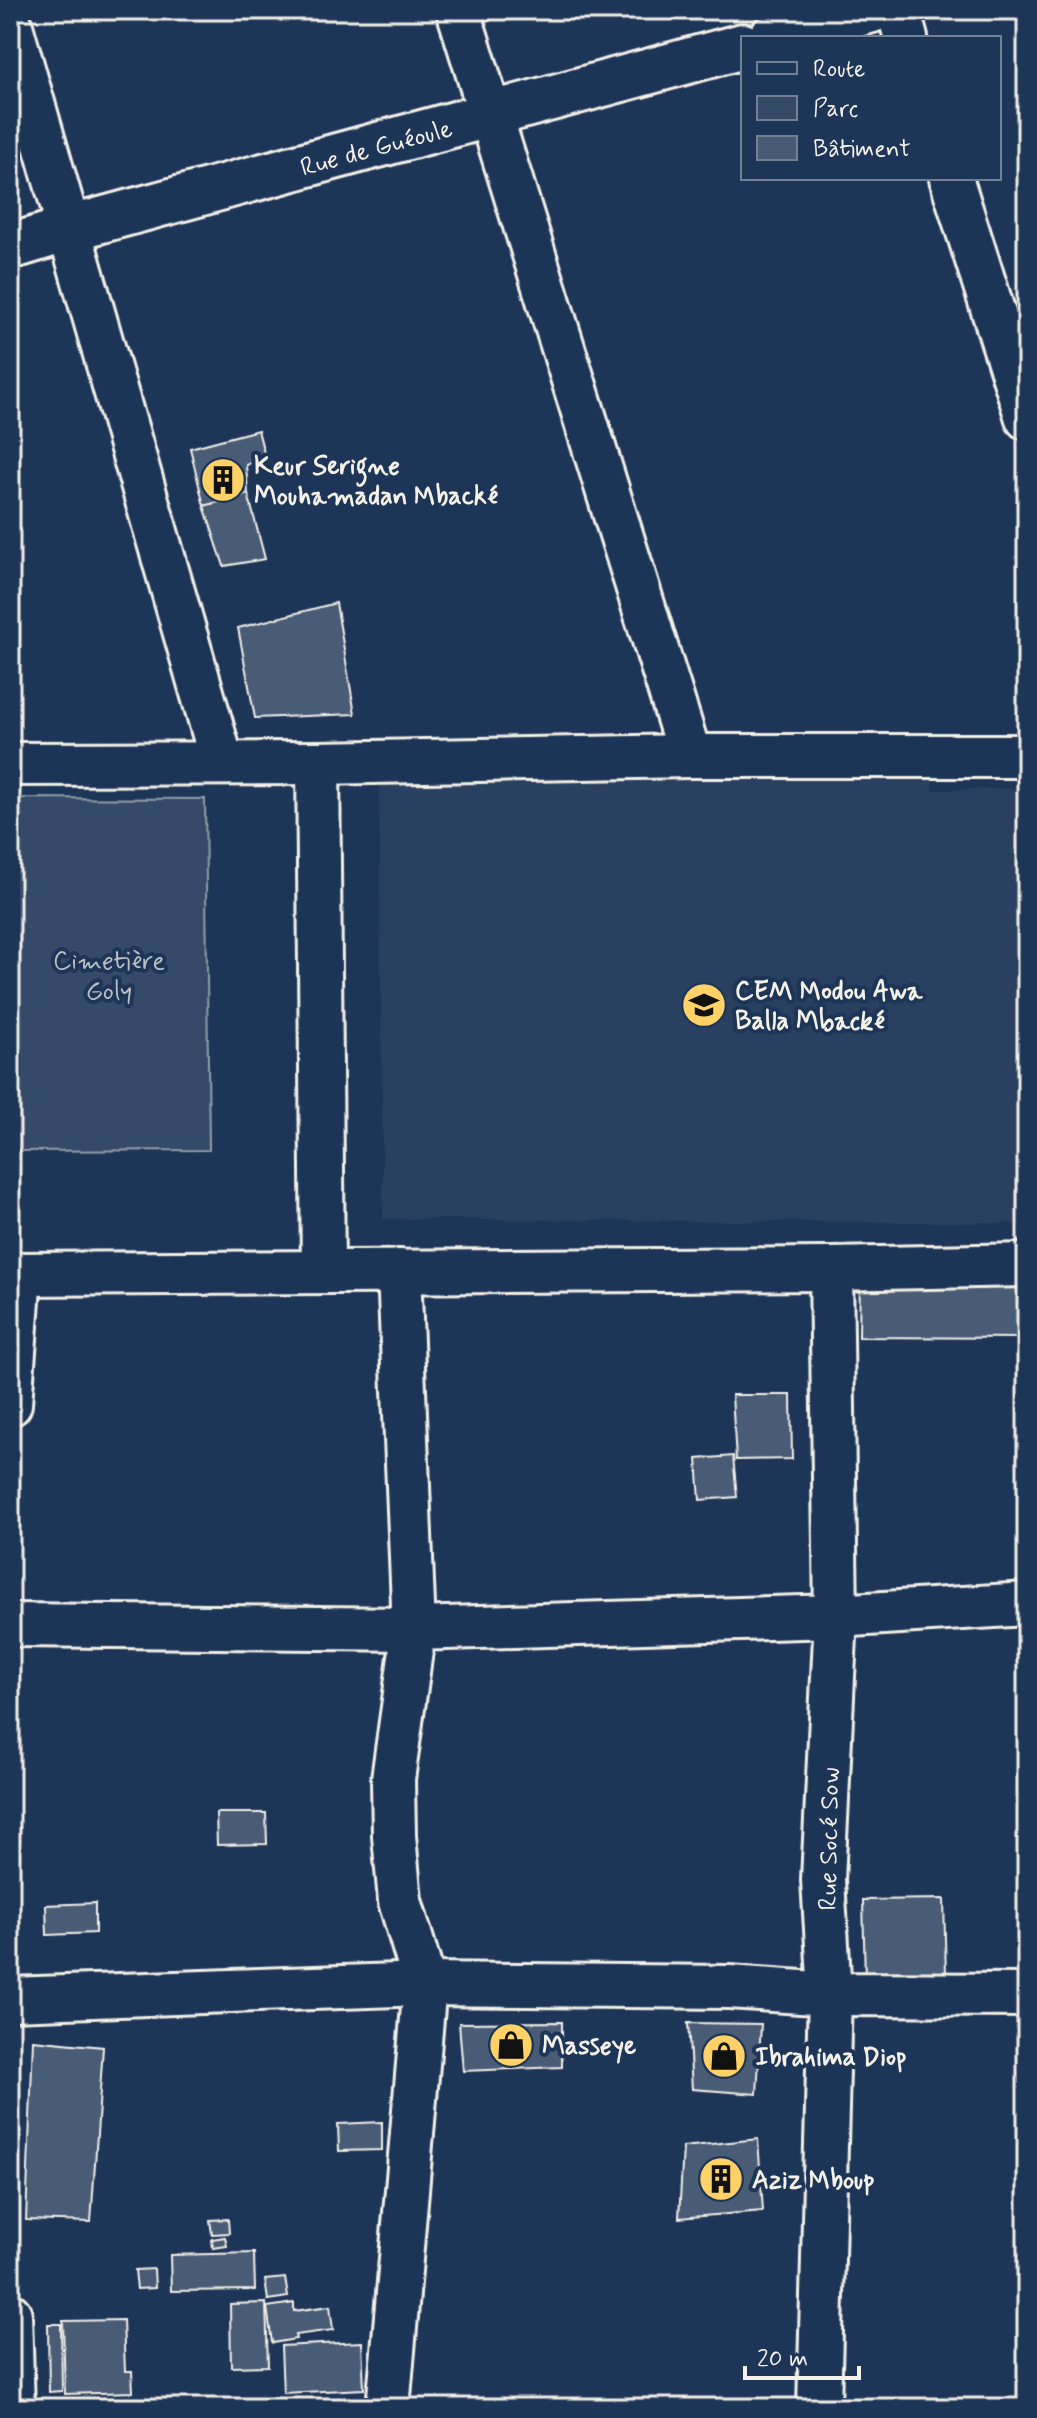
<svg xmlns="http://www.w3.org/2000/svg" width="1037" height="2418" font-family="Mynerve,sans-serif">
<rect width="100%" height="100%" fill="#1d3557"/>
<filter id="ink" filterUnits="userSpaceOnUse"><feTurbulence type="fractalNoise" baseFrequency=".0125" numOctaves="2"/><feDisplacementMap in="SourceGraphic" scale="16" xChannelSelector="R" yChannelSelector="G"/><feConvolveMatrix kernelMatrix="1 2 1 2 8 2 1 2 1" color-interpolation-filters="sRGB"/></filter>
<g filter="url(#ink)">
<polygon fill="#2a4060" points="932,762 933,790 1027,788 1027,1223 383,1219 379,774"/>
<polygon fill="#354a67" stroke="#949ea8" stroke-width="2" points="10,798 205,799 209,1150 10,1151"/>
<g fill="#485b74" stroke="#f4f1e8" stroke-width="2">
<polygon points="258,430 265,457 246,465 248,494 204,506 190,448"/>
<polygon points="248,494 265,559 224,566 204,506"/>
<polygon points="336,603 355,714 255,718 238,628"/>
<polygon points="860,1275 1027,1278 1027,1312 1023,1338 859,1337"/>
<polygon points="732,1395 791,1395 792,1459 736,1460"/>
<polygon points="733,1456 737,1497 700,1500 697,1459"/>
<polygon points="216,1813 266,1813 267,1844 217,1845"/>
<polygon points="944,1899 946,1976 865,1979 863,1900"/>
<polygon points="95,1903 95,1933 47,1935 46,1905"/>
<polygon points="562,2022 562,2067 463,2071 459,2023"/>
<polygon points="688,2023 761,2024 757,2094 692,2089"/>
<polygon points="33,2040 103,2047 91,2222 26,2220"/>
<polygon points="382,2122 382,2150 339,2151 338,2124"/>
<polygon points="758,2139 763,2211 679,2218 683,2147"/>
<polygon points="228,2219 229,2233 212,2234 210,2220"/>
<polygon points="225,2237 227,2246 213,2248 212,2239"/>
<polygon points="254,2253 255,2290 171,2291 170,2255"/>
<polygon points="154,2269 155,2288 137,2289 135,2270"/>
<polygon points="285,2278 288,2297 268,2300 265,2280"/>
<polygon points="266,2303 268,2366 231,2367 230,2304"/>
<polygon points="294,2303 294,2311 330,2306 333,2330 295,2335 296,2339 272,2343 267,2307"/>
<polygon points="123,2320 125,2371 132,2371 133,2392 65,2394 63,2321"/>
<polygon points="48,2324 61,2324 62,2391 49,2392"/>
<polygon points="362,2342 364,2389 283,2393 281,2346"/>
</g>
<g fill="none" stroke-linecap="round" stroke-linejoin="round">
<g stroke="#f4f1e8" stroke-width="48">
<g id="street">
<polyline points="458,10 690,756"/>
<polyline points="898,10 906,38"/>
<polyline points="10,23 222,762"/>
<polyline points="951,178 1027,418"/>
<polyline points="318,763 323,1271"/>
<polyline points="10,764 318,763 690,756 1027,756"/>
<polyline points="10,1274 831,1269 1027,1265"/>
<polyline points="10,1404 20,1274"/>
<polyline points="10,1625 414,1629 836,1616 1027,1604"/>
<polyline points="10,1999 425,1984 729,1987 830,1994 1027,1995"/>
<polyline points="10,2315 13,2408"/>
<polyline points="388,2408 425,1984 400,1901 394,1836 393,1779 414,1629 399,1271"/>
<polyline points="819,2408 830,1994 823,1880 836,1616 831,1269"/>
</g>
</g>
<g stroke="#f4f1e8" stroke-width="50">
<g id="secondary">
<polyline points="771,38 872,10"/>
<polyline points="10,247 68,229 743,46"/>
</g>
</g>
<use href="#street" stroke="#1d3557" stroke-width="42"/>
<use href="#secondary" stroke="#1d3557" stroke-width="44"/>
</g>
</g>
<defs>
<g id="building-disc" transform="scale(2.3)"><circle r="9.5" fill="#ffd166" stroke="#1d3557"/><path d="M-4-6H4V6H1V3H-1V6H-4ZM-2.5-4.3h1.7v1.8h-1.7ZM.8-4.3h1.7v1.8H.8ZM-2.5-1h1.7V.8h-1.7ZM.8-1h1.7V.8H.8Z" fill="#111"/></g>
<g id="school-disc" transform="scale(2.3)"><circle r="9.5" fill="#ffd166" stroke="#1d3557"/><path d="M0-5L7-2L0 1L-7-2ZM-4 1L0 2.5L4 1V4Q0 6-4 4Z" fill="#111"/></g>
<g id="shop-disc" transform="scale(2.3)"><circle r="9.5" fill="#ffd166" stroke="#1d3557"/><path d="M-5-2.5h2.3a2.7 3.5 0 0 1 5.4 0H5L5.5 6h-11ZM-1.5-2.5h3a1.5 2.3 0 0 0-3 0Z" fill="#111"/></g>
</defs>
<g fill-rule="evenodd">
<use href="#building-disc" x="223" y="480"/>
<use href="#school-disc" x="704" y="1005"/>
<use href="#shop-disc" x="511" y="2045"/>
<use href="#shop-disc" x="724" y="2056"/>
<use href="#building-disc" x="721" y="2179"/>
</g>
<g text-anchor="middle" stroke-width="8" stroke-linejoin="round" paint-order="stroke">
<g font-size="26" fill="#f4f1e8" stroke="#1d3557">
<text transform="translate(376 147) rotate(-15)" y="9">Rue de Guéoule</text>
<text transform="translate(828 1839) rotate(-89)" y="9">Rue Socé Sow</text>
</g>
<g font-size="26" font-weight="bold" fill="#f4f1e8" stroke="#1d3557" text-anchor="start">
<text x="254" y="474">Keur Serigne<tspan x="254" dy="30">Mouhamadan Mbacké</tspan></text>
<text x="735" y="999">CEM Modou Awa<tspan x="735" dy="30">Balla Mbacké</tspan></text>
<text x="542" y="2054">Masseye</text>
<text x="755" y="2065">Ibrahima Diop</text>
<text x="752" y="2188">Aziz Mboup</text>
</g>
<g font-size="26" fill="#bbbfc1" stroke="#1d3557">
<text x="109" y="969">Cimetière<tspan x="109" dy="30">Goly</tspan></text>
</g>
</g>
<rect width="1037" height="2418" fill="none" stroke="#1d3557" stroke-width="40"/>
<rect x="20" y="20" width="997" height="2378" fill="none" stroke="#f4f1e8" stroke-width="3" filter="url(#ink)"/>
<rect x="741" y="36" width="260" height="144" fill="#1d3557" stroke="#738091" stroke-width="2"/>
<rect x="757" y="62" width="40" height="12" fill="#1d3557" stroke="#738091" stroke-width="2"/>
<text x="813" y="76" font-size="24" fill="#f4f1e8">Route</text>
<rect x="757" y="96" width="40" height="24" fill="#354a67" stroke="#738091" stroke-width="2"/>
<text x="813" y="116" font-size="24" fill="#f4f1e8">Parc</text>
<rect x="757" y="136" width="40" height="24" fill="#485b74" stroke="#738091" stroke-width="2"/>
<text x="813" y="156" font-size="24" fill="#f4f1e8">Bâtiment</text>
<path d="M745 2366v12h114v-12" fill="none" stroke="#f4f1e8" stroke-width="4"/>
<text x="757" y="2366" font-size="24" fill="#f4f1e8" stroke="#1d3557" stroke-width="6" paint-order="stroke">20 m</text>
</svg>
